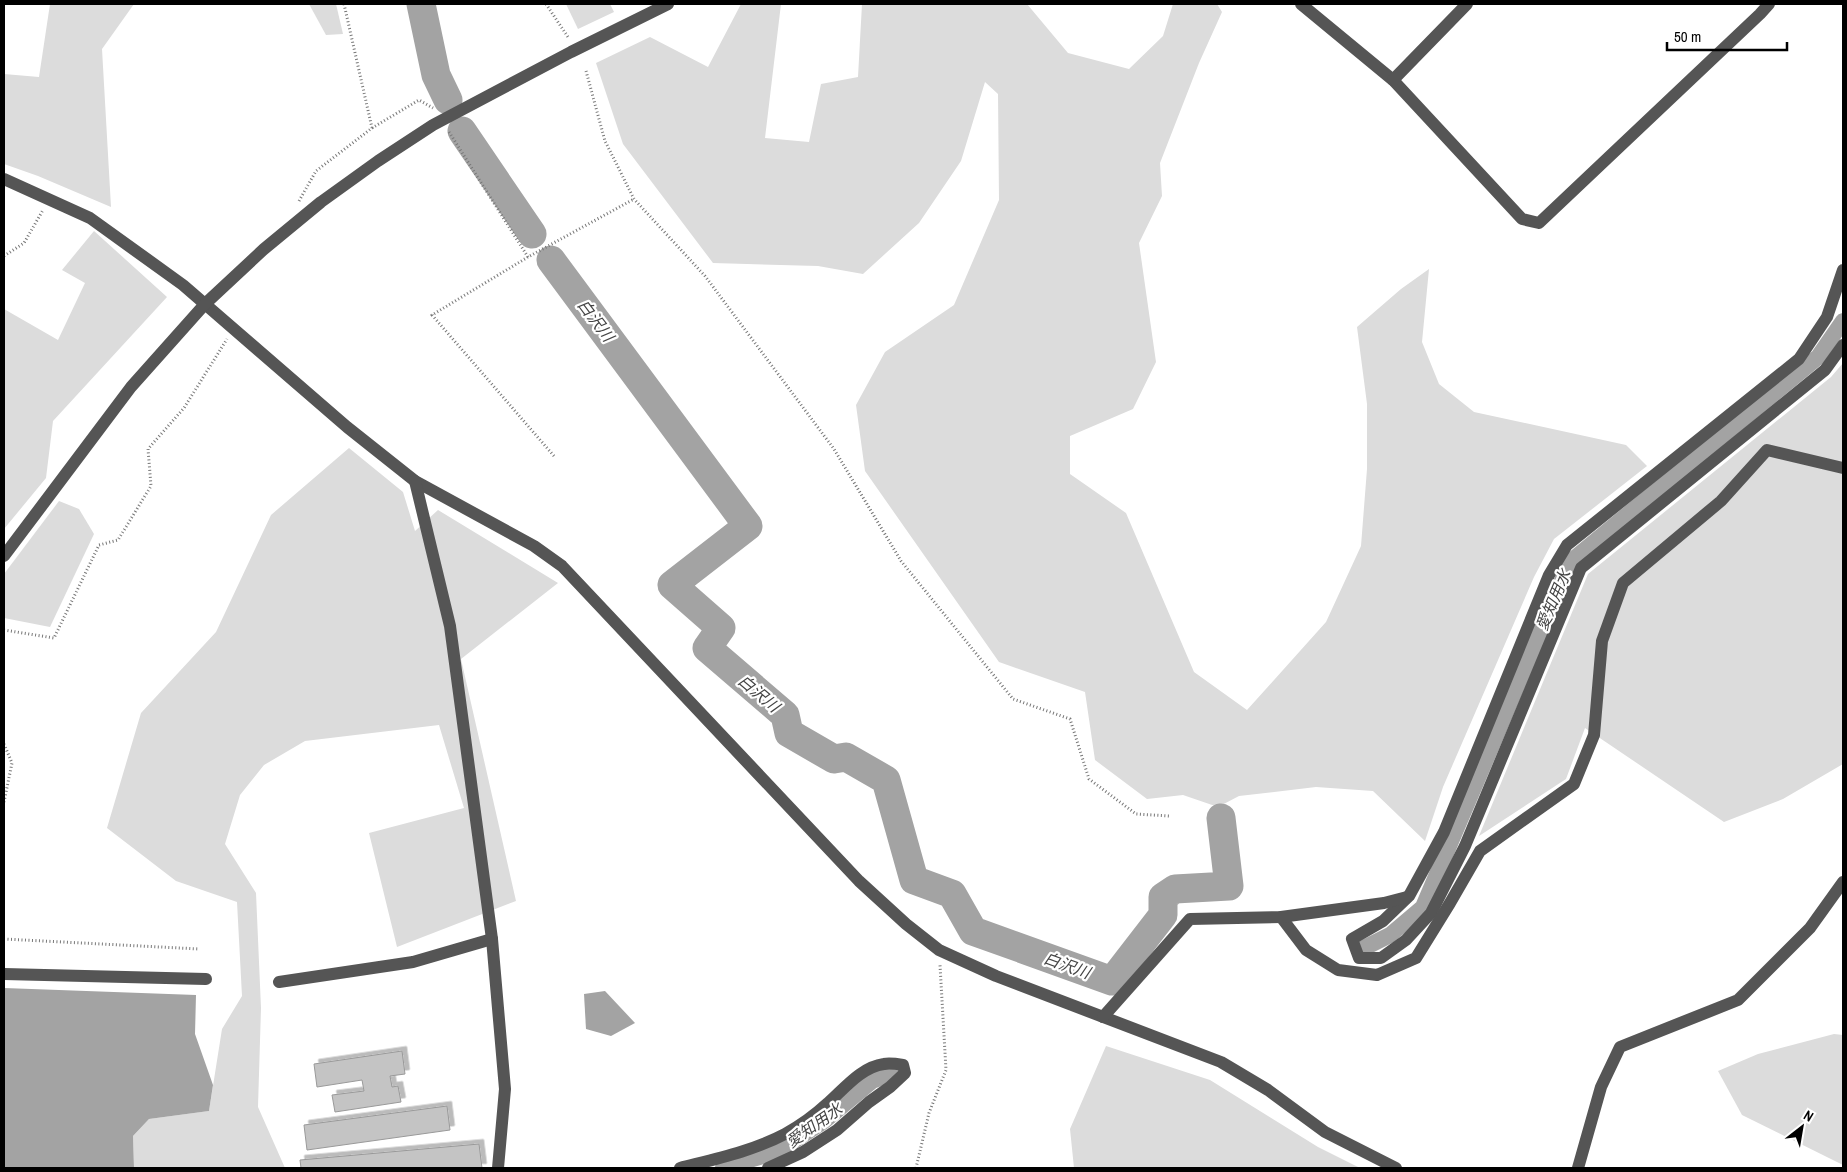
<svg xmlns="http://www.w3.org/2000/svg" width="1847" height="1172" font-family="'Archivo Narrow','Noto Sans JP',sans-serif">
<defs>
<filter id="shadow"><feDropShadow dx="4.5" dy="-4.5" stdDeviation="0" flood-color="#0004"/></filter>
</defs>
<rect width="100%" height="100%" fill="#fff"/>
<g fill="#dcdcdc">
<polygon points="50,4 134,4 102,49 111,207 38,176 4,164 4,74 39,77"/>
<polygon points="309,4 336,4 343,34 326,35"/>
<polygon points="566,4 610,4 614,12 578,29"/>
<polygon points="741,4 781,4 765,138 809,142 821,84 858,77 862,4 1027,4 1068,53 1129,69 1163,36 1173,4 1217,4 1222,12 1199,63 1160,163 1162,196 1139,243 1156,362 1133,409 1070,436 1070,474 1126,513 1194,672 1247,710 1326,622 1361,546 1367,469 1367,404 1357,327 1401,289 1429,269 1422,342 1439,384 1474,412 1626,445 1647,466 1554,539 1534,577 1443,787 1425,841 1373,791 1316,787 1239,796 1218,807 1183,795 1147,799 1095,760 1085,692 999,662 865,471 856,405 885,352 954,305 999,200 998,94 985,82 961,161 919,223 863,274 818,266 713,263 623,144 596,63 650,37 708,67"/>
<polygon points="94,231 167,297 53,421 46,478 4,529 4,309 58,340 85,283 62,270"/>
<polygon points="1843,363 1843,764 1783,799 1724,822 1585,728 1566,779 1479,836 1588,574 1831,377"/>
<polygon points="349,448 403,492 415,531 438,510 558,583 461,659 516,901 397,947 369,833 464,808 439,725 305,741 264,765 240,795 225,844 256,893 261,1008 258,1107 285,1168 134,1168 133,1136 149,1119 209,1111 222,1029 242,996 237,902 176,881 107,828 141,713 216,632 271,515"/>
<polygon points="59,501 79,509 94,534 50,627 4,618 4,574"/>
<polygon points="1834,1034 1843,1035 1843,1165 1742,1115 1718,1071 1758,1054"/>
<polygon points="1106,1046 1210,1080 1318,1147 1360,1168 1074,1168 1070,1129"/>
</g>
<g fill="#a3a3a3">
<polygon points="4,988 196,995 195,1034 213,1085 209,1111 149,1119 133,1136 134,1168 4,1168"/>
<polygon points="605,991 635,1023 611,1036 586,1029 584,994"/>
</g>
<g fill="none" stroke-linecap="round" stroke-linejoin="round">
<g stroke="#a3a3a3" stroke-width="16">
<polyline points="1362,949 1390,935 1423,907 1570,562 1818,357 1843,321"/>
<polyline points="723,1168 769,1154 786,1146 824,1121 872,1081 900,1070"/>
</g>
<g stroke="#a3a3a3" stroke-width="29">
<polyline points="421,4 436,75 448,100"/>
<polyline points="462,131 532,234"/>
<polyline points="551,260 748,526 672,585 721,628 707,648 785,715 789,733 834,759 846,757 886,780 914,880 952,894 973,931 1112,981 1163,915 1163,897 1175,889 1229,886 1221,818"/>
</g>
</g>
<g fill="#c4c4c4" stroke="#999" filter="url(#shadow)">
<polygon points="402,1051 405,1074 390,1076 392,1087 398,1086 401,1102 335,1112 332,1095 364,1091 362,1080 317,1087 314,1064"/>
<polygon points="447,1106 450,1130 307,1150 304,1125"/>
<polygon points="479,1144 482,1168 301,1168 300,1160"/>
</g>
<g fill="none" stroke-linecap="round" stroke-linejoin="round">
<g stroke="#777" stroke-width="3" stroke-dasharray="1 2.5" stroke-linecap="butt">
<polyline points="546,4 568,37"/>
<polyline points="586,71 605,141 634,199 705,276 834,449 901,561 1013,699 1070,719 1089,779 1136,814 1169,816"/>
<polyline points="372,128 419,100 433,108"/>
<polyline points="449,132 528,257"/>
<polyline points="299,201 316,171 372,128 344,4"/>
<polyline points="4,256 24,243 43,210"/>
<polyline points="554,456 432,315 528,257 634,199"/>
<polyline points="4,630 54,638 99,545 118,540 151,486 148,449 184,408 227,339"/>
<polyline points="4,744 12,763 4,802"/>
<polyline points="4,939 199,949"/>
<polyline points="916,1168 929,1113 946,1070 940,965"/>
</g>
<g stroke="#555" stroke-width="12">
<polyline points="1301,4 1393,80 1522,219 1539,223 1760,14 1769,4"/>
<polyline points="1393,80 1467,4"/>
<polyline points="4,179 90,218 183,285 347,427 415,481 534,546 562,566 859,881 906,924 939,950 996,976 1221,1062 1268,1090 1325,1132 1396,1168"/>
<polyline points="1843,270 1827,317 1799,359 1567,545 1549,575 1444,832 1409,896 1383,921 1352,939 1359,958 1381,958 1406,940 1431,913 1465,846 1581,568 1825,370 1843,345"/>
<polyline points="415,481 450,626 492,939 505,1089 498,1168"/>
<polyline points="4,556 131,387 205,304 264,249 321,202 378,161 433,125 571,52 668,4"/>
<polyline points="1281,917 1306,950 1338,970 1377,975 1416,958 1450,903 1480,851 1574,784 1594,735 1602,641 1623,583 1721,501 1767,450 1843,468"/>
<polyline points="4,974 206,979"/>
<polyline points="279,982 413,962 492,939"/>
<polyline points="1103,1017 1190,919 1281,917 1384,903 1407,897"/>
<path d="M 680,1168 C 715,1159 753,1151 785,1134 C 800,1126 815,1115 828,1103 C 844,1089 861,1067 884,1064 C 889,1063 897,1064 903,1065 L 905,1073 L 890,1087 L 869,1102 L 837,1130 L 803,1152 L 768,1168"/>
<polyline points="1578,1168 1601,1087 1620,1047 1738,1000 1810,928 1843,882"/>
</g>
</g>
<g text-anchor="middle" stroke-width="4.5" stroke-linejoin="round" paint-order="stroke">
<g font-size="16" font-style="italic" fill="#444" stroke="#fff">
<text transform="translate(596 320) rotate(53)" y="6">白沢川</text>
<text transform="translate(1553 600) rotate(-67)" y="6">愛知用水</text>
<text transform="translate(759 693) rotate(40)" y="6">白沢川</text>
<text transform="translate(1067 965) rotate(20)" y="6">白沢川</text>
<text transform="translate(814 1125) rotate(-35)" y="6">愛知用水</text>
</g>
</g>
<rect width="1847" height="1172" fill="none" stroke="#000000" stroke-width="10"/>
<g transform="translate(1802 1127) rotate(31)" stroke="#ffffff" stroke-width="4" paint-order="stroke">
<path d="M0-4L9 19L0 12L-9 19Z" fill="#000000"/>
<text y="-8" font-size="14" font-weight="bold" text-anchor="middle" fill="#000000">N</text>
</g>
<path d="M1667 42v8h120v-8" fill="none" stroke="#000000" stroke-width="2.5"/>
<text x="1674" y="42" font-size="15" fill="#000000" stroke="#ffffff" stroke-width="4" paint-order="stroke">50 m</text>
</svg>
